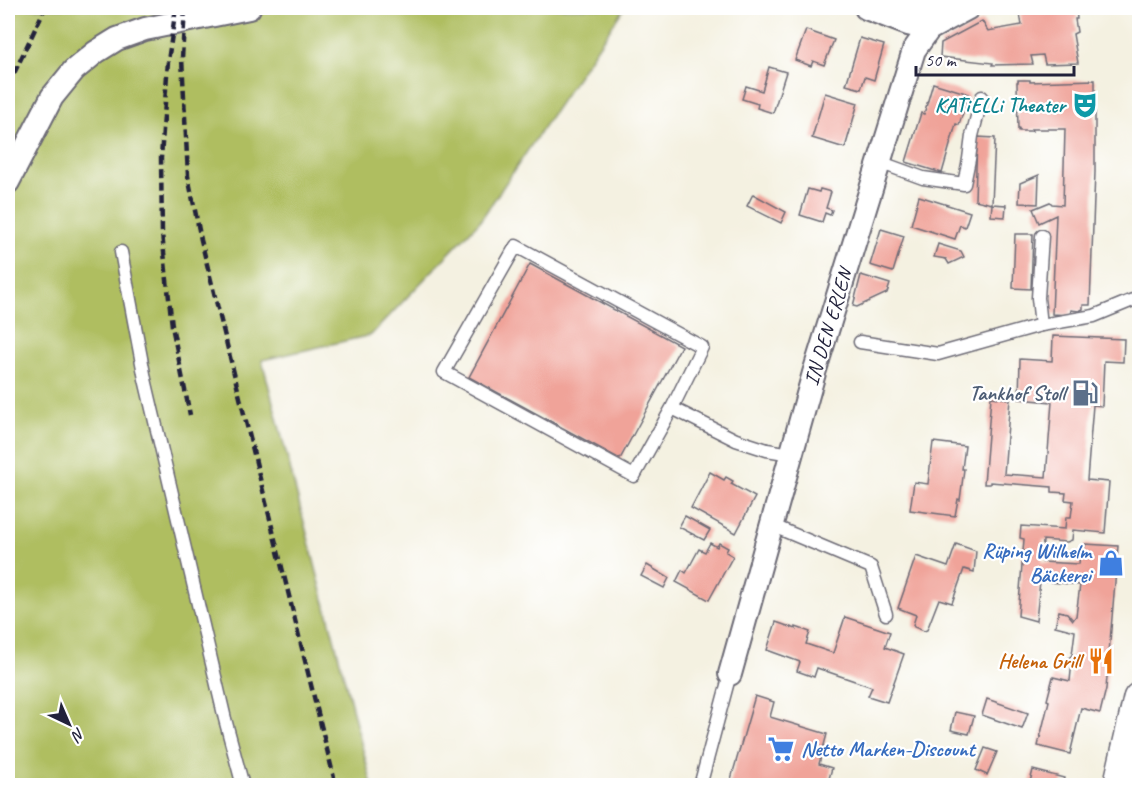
<svg xmlns="http://www.w3.org/2000/svg" width="1147" height="793" font-family="Caveat,sans-serif">
<rect width="100%" height="100%" fill="#fff"/>
<filter id="ink" filterUnits="userSpaceOnUse"><feTurbulence type="fractalNoise" baseFrequency=".0167" numOctaves="2"/><feDisplacementMap in="SourceGraphic" scale="12" xChannelSelector="R" yChannelSelector="G"/><feConvolveMatrix kernelMatrix="1 2 1 2 8 2 1 2 1" color-interpolation-filters="sRGB"/></filter>
<filter id="wash" filterUnits="userSpaceOnUse"><feTurbulence type="fractalNoise" baseFrequency=".008" numOctaves="4" result="noise"/><feDisplacementMap in="SourceGraphic" scale="24" xChannelSelector="R" yChannelSelector="G"/><feGaussianBlur stdDeviation="1.35" result="paint"/><feColorMatrix in="noise" values="0 0 0 0 0 0 0 0 0 0 0 0 0 0 0 0 0 1.4 0 .05"/><feComposite in="paint" operator="in"/></filter>
<g filter="url(#wash)">
<rect width="100%" height="100%" fill="#f4f1e1"/>
<polygon fill="#afbe61" stroke="#68704e" stroke-width="1.5" points="17,8 624,8 480,221 371,335 262,360 372,785 8,785 8,27"/>
<g id="blocks">
<g fill="#f0a399">
<polygon points="1034,8 1076,8 1077,19 1075,19 1077,32 1073,34 1078,63 1045,64 1043,55 1031,56 1033,64 992,65 993,63 940,57 941,43 982,21 988,31 1022,25 1020,14"/>
<polygon points="806,30 834,40 824,65 813,61 811,66 795,60"/>
<polygon points="860,38 884,45 874,80 865,77 861,89 846,85"/>
<polygon points="769,67 786,72 773,113 757,108 758,104 742,99 746,86 762,91"/>
<polygon points="1018,80 1030,80 1030,82 1095,80 1095,172 1090,305 1083,305 1083,309 1079,311 1071,310 1070,315 1052,314 1056,215 1039,223 1033,209 1050,202 1052,204 1063,205 1065,129 1031,129 1032,131 1019,131 1019,129 1018,130 1017,82 1018,82"/>
<polygon points="933,83 969,94 959,125 956,124 942,173 906,162 921,113 924,114"/>
<polygon points="825,93 858,103 845,148 812,138"/>
<polygon points="977,137 995,138 992,204 1006,205 1005,217 991,216 992,204 975,200"/>
<polygon points="1039,175 1038,204 1019,203 1020,183"/>
<polygon points="808,189 819,192 820,189 831,192 826,208 832,210 830,215 825,213 822,222 800,215"/>
<polygon points="753,194 786,212 781,223 747,206"/>
<polygon points="919,196 970,212 965,227 960,225 955,239 911,225"/>
<polygon points="881,229 904,236 893,272 870,265"/>
<polygon points="1015,234 1033,234 1031,289 1013,288"/>
<polygon points="938,244 961,251 964,257 949,264 946,259 934,257"/>
<polygon points="530,264 681,346 620,459 469,377"/>
<polygon points="861,275 890,284 887,293 857,307 853,306"/>
<polygon points="1053,336 1124,339 1123,362 1104,361 1102,406 1093,405 1087,480 1109,482 1105,533 1073,530 1072,540 1067,542 1043,540 1042,562 1079,564 1080,553 1084,553 1085,544 1118,546 1106,689 1100,713 1081,708 1070,754 1038,746 1049,701 1047,700 1053,677 1070,681 1072,661 1069,658 1072,655 1075,631 1055,626 1059,611 1067,613 1073,620 1076,616 1080,585 1040,581 1036,621 1018,616 1024,539 1020,538 1021,526 1065,529 1066,517 1071,517 1073,501 1065,500 1066,493 1052,492 1052,487 990,482 990,484 984,484 991,397 1010,399 1004,474 1046,477 1052,402 1019,399 1020,359 1052,361"/>
<polygon points="933,442 965,446 962,469 964,469 960,500 958,499 955,516 910,510 914,482 928,484"/>
<polygon points="710,472 724,480 726,477 733,481 731,484 755,497 736,533 691,508"/>
<polygon points="685,516 710,530 704,540 679,527"/>
<polygon points="710,543 717,547 719,543 728,548 726,552 733,556 709,600 676,582 682,570 686,573 699,549 705,552"/>
<polygon points="956,544 976,551 974,572 964,569 952,603 939,599 927,630 924,631 914,627 913,625 916,615 898,608 916,556 948,567"/>
<polygon points="647,565 669,578 664,588 641,576"/>
<polygon points="845,617 890,632 885,647 904,654 887,702 868,696 872,687 817,668 814,677 797,671 800,662 767,650 776,622 796,629 796,627 810,632 806,644 833,653"/>
<polygon points="755,696 774,702 770,717 827,734 819,764 832,768 827,786 729,786"/>
<polygon points="987,699 1028,713 1022,729 982,715"/>
<polygon points="955,712 974,716 969,734 951,730"/>
<polygon points="985,748 997,752 987,775 976,770"/>
<polygon points="1033,770 1064,778 1062,786 1029,786"/>
</g>
</g>
</g>
<g filter="url(#ink)">
<use href="#blocks" fill-opacity="0" stroke="#6c6a75" stroke-width="1.5"/>
<g fill="none" stroke-linecap="round" stroke-linejoin="round">
<g stroke="#6c6a75" stroke-width="15">
<g id="service">
<polyline points="879,162 923,178 964,184 969,159 972,136 982,97"/>
<polyline points="121,252 145,379 225,719 243,786"/>
<polyline points="1041,325 1038,298 1042,236"/>
<polyline points="860,342 938,354 1041,325 1094,316 1140,297"/>
<polyline points="672,408 634,476 444,372 516,246 702,347 672,408 736,440 767,450 791,454"/>
<polyline points="771,525 871,567 886,614"/>
<polyline points="700,786 730,674"/>
</g>
</g>
<g stroke="#6c6a75" stroke-width="26">
<g id="minor">
<polyline points="866,8 908,24 929,29"/>
<polyline points="8,182 52,97 74,70 96,52 117,39 145,29 249,8"/>
<polyline points="730,674 814,373 914,50 929,29 968,8"/>
</g>
</g>
<g stroke="#6c6a75" stroke-width="36">
<polyline id="primary" points="1120,786 1140,699"/>
</g>
<use href="#service" stroke="#fff" stroke-width="12"/>
<use href="#minor" stroke="#fff" stroke-width="22"/>
<use href="#primary" stroke="#fff" stroke-width="33"/>
<g stroke="#22223b" stroke-width="4.5" stroke-dasharray="9 4.5" stroke-linecap="butt">
<polyline points="176,8 168,61 161,158 162,234 172,326 190,415"/>
<polyline points="185,8 182,58 188,176 201,240 336,786"/>
<polyline points="8,86 45,8"/>
</g>
</g>
</g>
<defs>
<g id="theatre-bare" transform="scale(2.07)"><path d="M-5-5.5Q0-4 5-5.5V0Q5 5 0 6Q-5 5-5 0ZM-3.3-2.5H-1v1.5H-3.3ZM1-2.5H3.3v1.5H1ZM-2.8 1Q0 5.5 2.8 1Z" fill="#0f9aa8" stroke="#fff" stroke-width="2.5" paint-order="stroke"/></g>
<g id="fuel-bare" transform="scale(2.07)"><path d="M-5.5-6h7V0h2V4h1.3V-2.5L3-4.5l.8-.8L6-3V5H2.5V1h-1V6h-7ZM-4.2-4.7v3.2H.2V-4.7Z" fill="#5c6f8a" stroke="#fff" stroke-width="2.5" paint-order="stroke"/></g>
<g id="shop-bare" transform="scale(2.07)"><path d="M-5-2.5h2.3a2.7 3.5 0 0 1 5.4 0H5L5.5 6h-11ZM-1.5-2.5h3a1.5 2.3 0 0 0-3 0Z" fill="#3f7fe0" stroke="#fff" stroke-width="2.5" paint-order="stroke"/></g>
<g id="restaurant-bare" transform="scale(2.07)"><path d="M-5-6h1v4h1v-4h1v4h1v-4h1v5L-1.5 .5V6h-2V.5L-5-1ZM5-6V6H3V1.5H1.5Q1.5-4 5-6Z" fill="#e8710a" stroke="#fff" stroke-width="2.5" paint-order="stroke"/></g>
<g id="supermarket-bare" transform="scale(2.07)"><path d="M-6-5.5h2.5l.6 2H6L4.5 2H-2.5L-4.4-4H-6ZM-1.5 3.2a1.3 1.3 0 1 0 .1 0ZM3 3.2a1.3 1.3 0 1 0 .1 0Z" fill="#3f7fe0" stroke="#fff" stroke-width="2.5" paint-order="stroke"/></g>
</defs>
<g fill-rule="evenodd">
<use href="#theatre-bare" x="1085" y="105"/>
<use href="#fuel-bare" x="1085" y="393"/>
<use href="#shop-bare" x="1111" y="563"/>
<use href="#restaurant-bare" x="1101" y="661"/>
<use href="#supermarket-bare" x="781" y="749"/>
</g>
<g text-anchor="middle" stroke-width="4.5" stroke-linejoin="round" paint-order="stroke">
<g font-size="21" font-weight="bold" fill="#0d838f" stroke="#fff" text-anchor="end">
<text x="1065" y="112">KATiELLi Theater</text>
</g>
<g font-size="21" fill="#22223b" stroke="#fff">
<text transform="translate(828 327) rotate(-73)" y="7">IN DEN ERLEN</text>
</g>
<g font-size="21" font-weight="bold" fill="#4e5e75" stroke="#fff" text-anchor="end">
<text x="1065" y="400">Tankhof Stoll</text>
</g>
<g font-size="21" font-weight="bold" fill="#366cbe" stroke="#fff" text-anchor="end">
<text x="1091" y="558">Rüping Wilhelm<tspan x="1091" dy="24">Bäckerei</tspan></text>
<text x="801" y="756" text-anchor="start">Netto Marken-Discount</text>
</g>
<g font-size="21" font-weight="bold" fill="#c56008" stroke="#fff" text-anchor="end">
<text x="1081" y="668">Helena Grill</text>
</g>
</g>
<rect width="1147" height="793" fill="none" stroke="#fff" stroke-width="30"/>
<g transform="translate(69 724) rotate(136)" stroke="#ffffff" stroke-width="4.5" paint-order="stroke">
<path d="M0-4.5L10 22L0 15L-10 22Z" fill="#22223b"/>
<text y="-9" font-size="16" font-weight="bold" text-anchor="middle" fill="#22223b">N</text>
</g>
<path d="M916 66v9h158v-9" fill="none" stroke="#22223b" stroke-width="3"/>
<text x="925" y="66" font-size="18" fill="#22223b" stroke="#ffffff" stroke-width="4.5" paint-order="stroke">50 m</text>
</svg>
